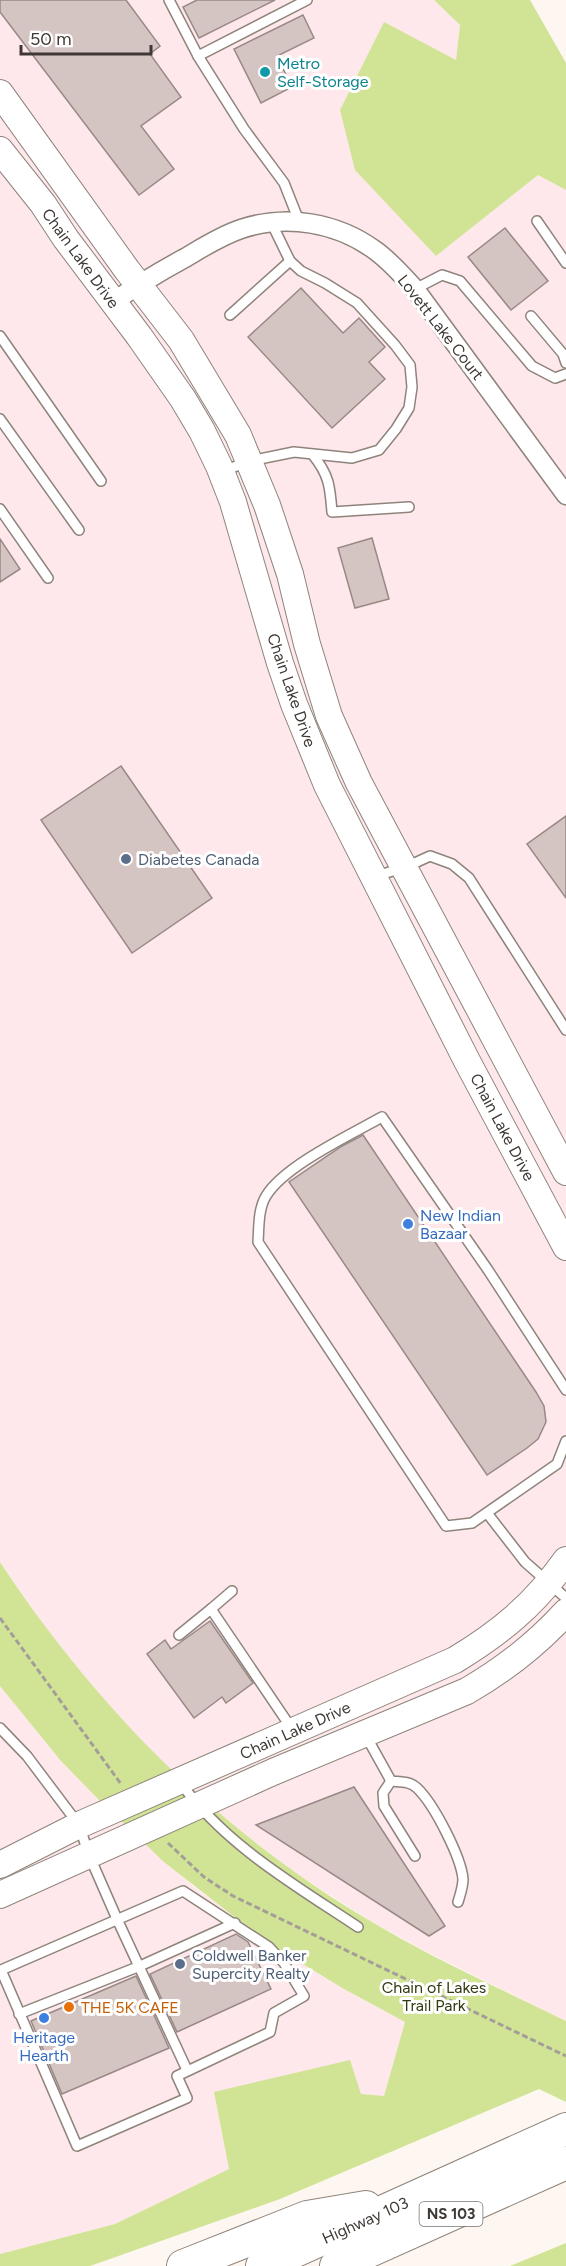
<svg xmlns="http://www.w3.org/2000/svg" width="566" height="2266" font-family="Figtree,sans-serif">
<rect width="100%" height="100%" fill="#fef7f1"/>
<g fill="#fee8eb">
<polygon points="0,0 434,0 460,25 456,60 384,23 436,256 538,175 566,190 566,2021 421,1949 372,1922 294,1872 228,1821 157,1757 103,1699 53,1638 0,1562"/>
<polygon points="0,1686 61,1761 100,1801 192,1885 237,1919 288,1955 344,1989 405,2022 384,2096 214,2092 229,2169 115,2224 0,2254"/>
</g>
<g fill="#d1e495">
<polygon points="434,0 530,0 566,63 566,190 538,175 436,256 355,170 340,110 384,22 456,60 460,25"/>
<path d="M 0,1562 C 98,1710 218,1831 372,1922 C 434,1959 501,1989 566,2021 L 566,2102 L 539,2089 L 280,2199 L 90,2266 L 0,2266 L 0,2254 L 115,2224 L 229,2169 L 214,2092 L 350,2060 L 361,2094 L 384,2096 L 405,2022 L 344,1989 L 288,1955 L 237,1919 L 164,1862 L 100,1801 L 61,1761 L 0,1686 Z"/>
<polygon points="566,2243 566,2266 510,2266"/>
</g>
<g fill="#d5c5c2" stroke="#988987" stroke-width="1.5">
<polygon points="0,0 126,0 160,46 150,54 181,97 141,126 174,169 139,195 0,12"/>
<polygon points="197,0 275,0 199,38 183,7"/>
<polygon points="303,15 314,38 277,56 292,87 261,103 234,49"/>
<polygon points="505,228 548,281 511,310 468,257"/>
<polygon points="301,288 343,333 359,318 385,347 369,362 385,379 332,428 248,337"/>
<polygon points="372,538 389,599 355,608 338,548"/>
<polygon points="0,539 20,569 0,582"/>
<polygon points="121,766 212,898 132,953 41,820"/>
<polygon points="566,816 566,898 527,844"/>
<polygon points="363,1135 536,1392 544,1406 546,1422 538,1439 527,1448 487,1475 289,1182 342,1146"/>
<polygon points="210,1621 253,1683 226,1703 222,1697 194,1718 147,1654 165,1640 171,1649"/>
<polygon points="354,1787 445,1926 429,1936 256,1825"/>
<polygon points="236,1934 248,1942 271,1989 177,2032 150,1974"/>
<polygon points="136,1976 169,2048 62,2094 31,2021"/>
</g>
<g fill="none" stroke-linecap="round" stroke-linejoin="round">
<g stroke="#8e847b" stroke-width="12">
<g id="lane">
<polyline points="169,0 198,56 244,129 284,183 299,221"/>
<polyline points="198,56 307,0"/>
<polyline points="537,221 566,263"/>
<polyline points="415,289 442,275 460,281 532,366 555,378 566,374"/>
<polyline points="230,315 290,261"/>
<polyline points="531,316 563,354 566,363"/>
<polyline points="0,336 101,481"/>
<polyline points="0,419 79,530"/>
<path d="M 313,455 C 329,475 330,486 332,512 L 409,507"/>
<polyline points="223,471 250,461 294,452 352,458 379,450 396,429 409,408 412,387 410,365 395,345 357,303 325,283 301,271 290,261 271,222"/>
<polyline points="0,509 48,578"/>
<polyline points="376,876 406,867 430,856 452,864 469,878 566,1030"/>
<path d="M 566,1390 L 488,1270 L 382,1117 C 350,1135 284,1166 266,1196 C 258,1209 259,1228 258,1242 L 446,1526 L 472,1523 L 557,1464 L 566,1441"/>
<polyline points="487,1513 525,1562 566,1598"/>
<polyline points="211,1609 232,1591"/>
<polyline points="179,1635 211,1609 292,1729"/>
<polyline points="0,1728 27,1756 79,1825 89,1855 117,1919 187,2070"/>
<path d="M 366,1736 L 391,1781 C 400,1782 410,1781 417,1788 C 434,1804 461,1857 463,1879 C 463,1887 460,1895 458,1902"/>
<polyline points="391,1781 383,1793 384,1806 415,1856"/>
<path d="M 180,1782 C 225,1845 295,1885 358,1927"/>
<polygon points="183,1891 269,1947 284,1963 304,1996 274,2013 270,2032 177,2076 187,2098 77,2146 1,1970"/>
<polyline points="19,2014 140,1966 235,1923"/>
</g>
</g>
<g stroke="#8e847b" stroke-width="21">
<path id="street" d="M 113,302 C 136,286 159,272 183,259 C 202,248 220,236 241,229 C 286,214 337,222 376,251 C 391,262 403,276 415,289 L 566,495"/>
</g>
<g stroke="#8e847b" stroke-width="28">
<g id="secondary">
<polyline points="0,93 127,270 181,340 238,435 267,505 290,574 307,644 329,716 359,783 566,1172"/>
<polyline points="0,150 43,204 66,239 139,336 183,399 202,431 219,466 233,502 280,663 294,704 327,785 467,1061 566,1247"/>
<path d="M 0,1865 L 79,1825 L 455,1660 C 501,1632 534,1605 566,1560"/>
<path d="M 0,1895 L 273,1772 L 467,1691 C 505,1669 537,1644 566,1612"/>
</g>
</g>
<g stroke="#8e847b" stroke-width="34">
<g id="highway">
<polyline points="183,2266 307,2217 366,2207"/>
<polyline points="262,2266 566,2129"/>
<polyline points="336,2266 566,2163"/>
</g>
</g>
<g stroke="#a49e99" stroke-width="3" stroke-dasharray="6 3" stroke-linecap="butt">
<polyline points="0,1618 121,1784"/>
<polyline points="168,1843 204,1877 233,1896 566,2056"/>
</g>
<use href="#lane" stroke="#fff" stroke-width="9"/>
<use href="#street" stroke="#fff" stroke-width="18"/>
<use href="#secondary" stroke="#fff" stroke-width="26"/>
<use href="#highway" stroke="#fff" stroke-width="32"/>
</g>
<circle fill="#0f9aa8" stroke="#fff" stroke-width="2" cx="265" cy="72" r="6"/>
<g fill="#5c6f8a" stroke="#fff" stroke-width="2">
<circle cx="126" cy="859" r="6"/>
<circle cx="180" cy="1964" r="6"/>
</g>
<g fill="#3f7fe0" stroke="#fff" stroke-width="2">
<circle cx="408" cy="1224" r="6"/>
<circle cx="44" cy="2018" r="6"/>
</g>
<circle fill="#e8710a" stroke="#fff" stroke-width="2" cx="69" cy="2007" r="6"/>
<g text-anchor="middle" stroke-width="6" stroke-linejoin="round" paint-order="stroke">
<rect fill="#fff" stroke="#787472" stroke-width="1.5" x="419.5" y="2202" width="63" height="24" rx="4.5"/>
<g font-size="15" font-weight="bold" fill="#3e3935">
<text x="451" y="2219">NS 103</text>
</g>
<g font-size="16" fill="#0d838f" stroke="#fff" text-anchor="start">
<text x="277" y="69">Metro<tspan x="277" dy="18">Self-Storage</tspan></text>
</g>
<g font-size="16" fill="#3e3935" stroke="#fff">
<text transform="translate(81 258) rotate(54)" y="6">Chain Lake Drive</text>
<text transform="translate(441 327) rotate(52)" y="6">Lovett Lake Court</text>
<text transform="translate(292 690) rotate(71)" y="6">Chain Lake Drive</text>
<text transform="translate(503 1127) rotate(62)" y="6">Chain Lake Drive</text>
<text transform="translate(295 1730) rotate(-24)" y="6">Chain Lake Drive</text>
<text transform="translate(365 2220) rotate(-24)" y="6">Highway 103</text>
</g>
<g font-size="16" fill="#4e5e75" stroke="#fff" text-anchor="start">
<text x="138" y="865">Diabetes Canada</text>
<text x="192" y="1961">Coldwell Banker<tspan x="192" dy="18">Supercity Realty</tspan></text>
</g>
<g font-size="16" fill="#366cbe" stroke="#fff" text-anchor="start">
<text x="420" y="1221">New Indian<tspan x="420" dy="18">Bazaar</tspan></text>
<text x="44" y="2043" text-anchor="middle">Heritage<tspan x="44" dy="18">Hearth</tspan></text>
</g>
<g font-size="16" fill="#323a12" stroke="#fff">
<text x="434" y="1993">Chain of Lakes<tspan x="434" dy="18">Trail Park</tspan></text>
</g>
<g font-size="16" fill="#c56008" stroke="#fff" text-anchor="start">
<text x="81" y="2013">THE 5K CAFE</text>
</g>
</g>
<path d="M21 45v9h130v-9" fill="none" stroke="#3e3935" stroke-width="3"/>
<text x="30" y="45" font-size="18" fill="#3e3935" stroke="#ffffff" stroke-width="4.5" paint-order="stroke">50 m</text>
</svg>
